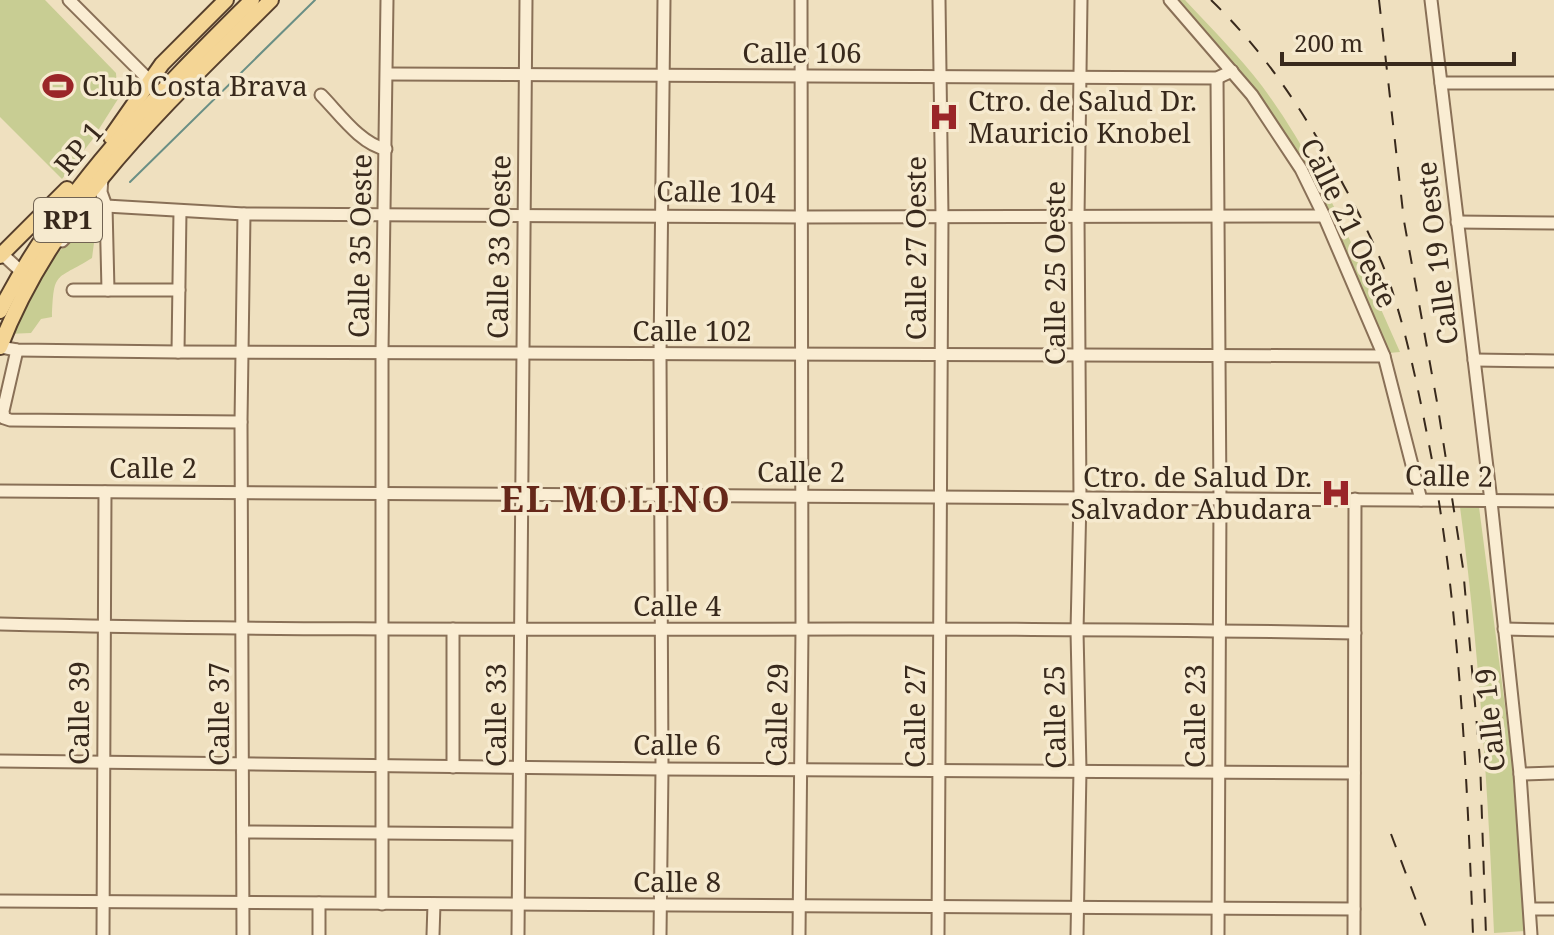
<svg xmlns="http://www.w3.org/2000/svg" width="1554" height="935" font-family="'Noto Serif',serif">
<rect width="100%" height="100%" fill="#efe0bf"/>
<g fill="#c8cd93">
<polygon points="0,0 45,0 116,73 118,99 92,140 62,179 0,117"/>
<path d="M 1173,0 L 1185,0 C 1211,28 1239,56 1262,86 C 1322,167 1359,261 1400,352 L 1389,353 C 1363,291 1339,227 1307,168 C 1272,105 1221,53 1173,0 Z"/>
<path d="M 89,227 L 96,228 L 92,258 C 55,281 54,270 52,317 L 41,319 L 31,333 L 7,334 C 32,288 44,257 89,227 Z"/>
<path d="M 1460,507 L 1479,507 L 1511,752 L 1525,931 L 1494,933 C 1488,791 1479,649 1460,507 Z"/>
</g>
<g fill="none" stroke-linecap="round" stroke-linejoin="round">
<polyline stroke="#6a8f85" stroke-width="2" points="130,182 315,0"/>
<g stroke="#897057" stroke-width="15">
<g id="minor">
<polyline points="69,0 149,80"/>
<polyline points="1170,0 1252,95 1301,169 1324,216 1384,356 1421,500"/>
<polyline points="1431,0 1491,501 1520,774 1531,935"/>
<polyline points="387,74 1217,78 1232,71"/>
<polyline points="1217,78 1220,498 1218,935"/>
<polyline points="1441,83 1554,83"/>
<path d="M 321,95 C 338,112 361,145 386,149"/>
<polyline points="102,178 101,192 106,206 108,290"/>
<polyline points="1457,222 1554,223"/>
<polyline points="62,241 79,223 106,206 244,214 803,217 1324,216"/>
<polyline points="2,254 25,275"/>
<polyline points="73,290 179,290"/>
<polyline points="0,347 17,350 178,352 1384,356"/>
<polyline points="17,350 3,411 4,418 10,420 241,422"/>
<polyline points="178,352 180,211"/>
<polyline points="1474,360 1554,361"/>
<polyline points="0,491 1554,501"/>
<path d="M 0,624 C 452,635 903,624 1355,633"/>
<polyline points="1504,629 1554,630"/>
<polyline points="0,761 662,769 1354,773"/>
<polyline points="453,767 453,629"/>
<polyline points="1520,774 1554,773"/>
<polyline points="243,832 518,834"/>
<polyline points="0,901 1354,909"/>
<polyline points="319,903 319,935"/>
<polyline points="382,904 382,351 387,0"/>
<polyline points="1530,909 1554,909"/>
<polyline points="103,935 105,492"/>
<polyline points="243,935 241,422 244,214"/>
<polyline points="433,935 434,904"/>
<polyline points="518,935 526,0"/>
<polyline points="660,935 662,769 660,355 664,0"/>
<polyline points="799,935 802,629 801,0"/>
<polyline points="938,935 942,216 939,0"/>
<polyline points="1077,935 1080,770 1077,631 1080,498 1078,217 1081,0"/>
<polyline points="1354,935 1355,499"/>
</g>
</g>
<g stroke="#563f2c" stroke-width="18">
<g id="major">
<polyline points="111,137 162,64 226,0"/>
<polyline points="0,256 67,189"/>
<path d="M 0,311 C 61,191 157,94 252,0"/>
<path d="M 0,347 C 54,206 167,104 271,0"/>
</g>
</g>
<use href="#minor" stroke="#faedd3" stroke-width="11"/>
<use href="#major" stroke="#f4d595" stroke-width="14"/>
<g stroke="#38291c" stroke-width="2" stroke-dasharray="14 14" stroke-linecap="butt">
<path d="M 1211,0 C 1267,54 1308,118 1344,186 C 1362,219 1380,254 1392,290 C 1410,346 1421,403 1432,460 C 1460,617 1467,776 1473,935"/>
<polyline points="1379,0 1404,221 1437,402 1463,568 1480,760 1486,935"/>
<polyline points="1391,834 1429,935"/>
</g>
</g>
<defs>
<g id="stadium-bare" transform="scale(2.4)"><path d="M0-5a6.5 5 0 1 0 0 10a6.5 5 0 1 0 0-10ZM-3.5-1.8h7v3.6h-7Z" fill="#9a2528" stroke="#f6eacf" stroke-width="2.5" paint-order="stroke"/></g>
<g id="hospital-bare" transform="scale(2.4)"><path d="M-5-5h3v3.5h4V-5h3V5h-3V1.5h-4V5h-3Z" fill="#9a2528" stroke="#f6eacf" stroke-width="2.5" paint-order="stroke"/></g>
</defs>
<g fill-rule="evenodd">
<use href="#stadium-bare" x="58" y="86"/>
<use href="#hospital-bare" x="944" y="117"/>
<use href="#hospital-bare" x="1336" y="493"/>
</g>
<g text-anchor="middle" stroke-width="7" stroke-linejoin="round" paint-order="stroke">
<rect fill="#f6eacf" stroke="#716352" stroke-width="2" x="34" y="198" width="68" height="44" rx="6"/>
<g font-size="26" font-weight="bold" fill="#38291c">
<text x="68" y="229">RP1</text>
</g>
<g font-size="28" fill="#38291c" stroke="#f6eacf">
<text x="802" y="63">Calle 106</text>
<text transform="translate(79 148) rotate(-50)" y="10">RP 1</text>
<text transform="translate(716 192) rotate(1)" y="10">Calle 104</text>
<text transform="translate(1349 223) rotate(64)" y="10">Calle 21 Oeste</text>
<text transform="translate(360 246) rotate(-89)" y="10">Calle 35 Oeste</text>
<text transform="translate(499 247) rotate(-89)" y="10">Calle 33 Oeste</text>
<text transform="translate(916 248) rotate(-90)" y="10">Calle 27 Oeste</text>
<text transform="translate(1437 253) rotate(-97)" y="10">Calle 19 Oeste</text>
<text transform="translate(1055 273) rotate(-90)" y="10">Calle 25 Oeste</text>
<text x="692" y="341">Calle 102</text>
<text x="153" y="478">Calle 2</text>
<text x="801" y="482">Calle 2</text>
<text transform="translate(1449 476) rotate(1)" y="10">Calle 2</text>
<text x="677" y="616">Calle 4</text>
<text transform="translate(79 713) rotate(-90)" y="10">Calle 39</text>
<text transform="translate(219 714) rotate(-90)" y="10">Calle 37</text>
<text transform="translate(496 715) rotate(-90)" y="10">Calle 33</text>
<text transform="translate(777 715) rotate(-89)" y="10">Calle 29</text>
<text transform="translate(915 716) rotate(-90)" y="10">Calle 27</text>
<text transform="translate(1195 716) rotate(-90)" y="10">Calle 23</text>
<text transform="translate(1055 717) rotate(-91)" y="10">Calle 25</text>
<text transform="translate(1490 720) rotate(-96)" y="10">Calle 19</text>
<text x="677" y="755">Calle 6</text>
<text x="677" y="892">Calle 8</text>
</g>
<g font-size="28" fill="#38291c" stroke="#f6eacf" text-anchor="start">
<text x="82" y="96">Club Costa Brava</text>
<text x="968" y="111">Ctro. de Salud Dr.<tspan x="968" dy="32">Mauricio Knobel</tspan></text>
<text x="1312" y="487" text-anchor="end">Ctro. de Salud Dr.<tspan x="1312" dy="32">Salvador Abudara</tspan></text>
</g>
<g font-size="36" font-weight="bold" letter-spacing="2" fill="#66281a" stroke="#f6eacf">
<text x="616" y="512">EL MOLINO</text>
</g>
</g>
<path d="M1282 52v12h232v-12" fill="none" stroke="#38291c" stroke-width="4"/>
<text x="1294" y="52" font-size="24" fill="#38291c" stroke="#f6eacf" stroke-width="6" paint-order="stroke">200 m</text>
</svg>
